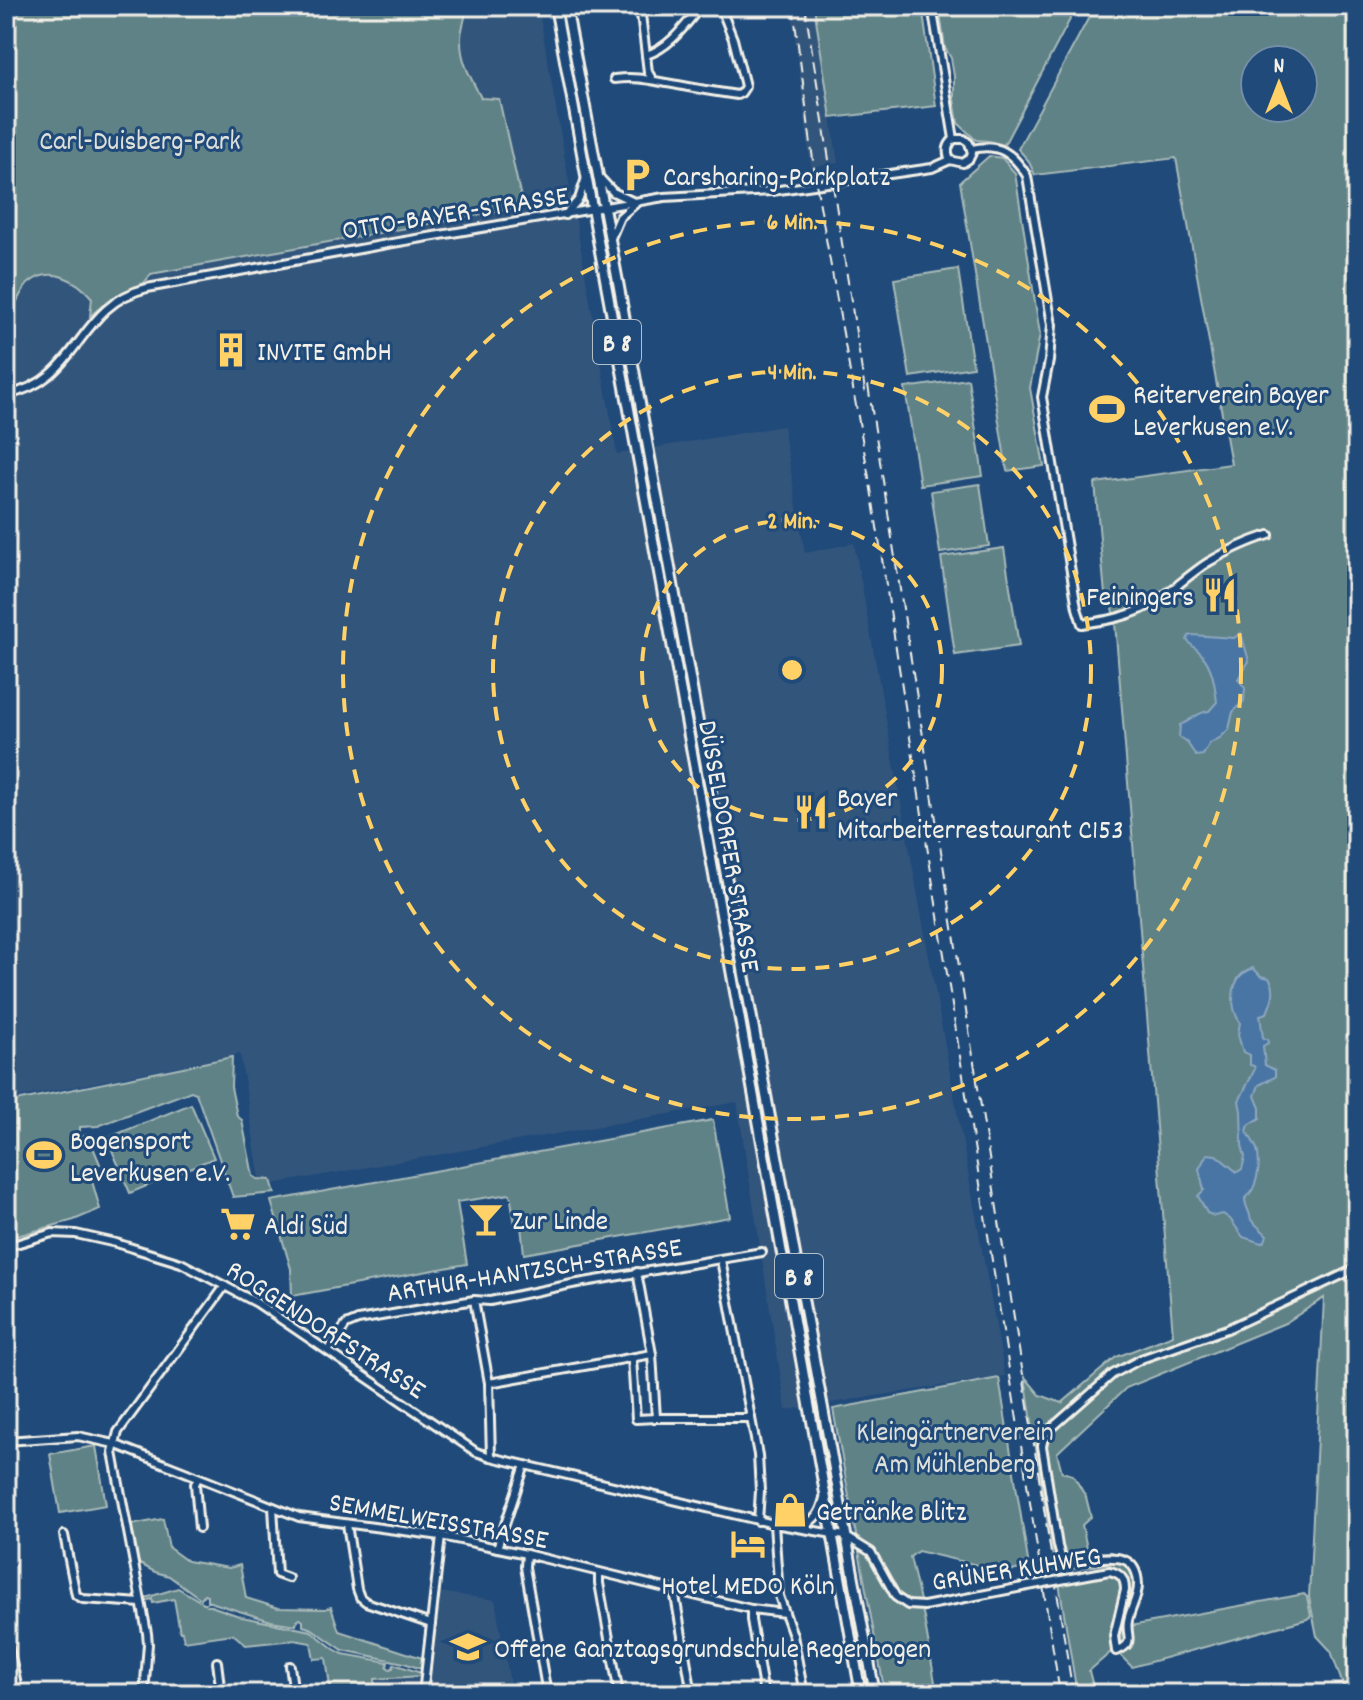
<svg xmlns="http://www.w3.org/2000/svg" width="1363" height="1700" font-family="Dekko,sans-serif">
<rect width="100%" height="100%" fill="#1f4a7a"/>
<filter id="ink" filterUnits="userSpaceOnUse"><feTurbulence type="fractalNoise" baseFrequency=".0125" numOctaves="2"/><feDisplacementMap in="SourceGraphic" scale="16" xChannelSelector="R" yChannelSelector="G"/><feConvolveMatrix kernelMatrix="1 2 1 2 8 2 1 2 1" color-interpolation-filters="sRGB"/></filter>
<g filter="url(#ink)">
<g fill="#33557c">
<polygon points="6,6 538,6 617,454 783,426 805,553 854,543 1005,1376 786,1410 737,1102 261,1186 240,1054 6,1100"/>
<polygon points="791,6 814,6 838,163 811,167"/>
<polygon points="440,1592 495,1600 512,1694 428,1694"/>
<polygon points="419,1677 417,1694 375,1694 375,1679"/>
</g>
<g fill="#5e8287" stroke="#a9bab8" stroke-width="2" fill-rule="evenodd">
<path d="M 6,6 L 466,6 C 467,17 461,27 461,38 C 460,61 471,78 481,98 L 499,99 L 523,207 L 151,274 L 144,283 L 109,300 L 90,316 L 92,298 C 77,280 51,265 29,283 C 20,291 12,313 6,323 Z"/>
<polygon points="814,6 922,6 936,106 831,118"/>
<polygon points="939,6 1077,6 1004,145 989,141 976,140 958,123 954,99 954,76 951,58 945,48"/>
<path d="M 1095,6 L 1357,6 L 1357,1694 L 1346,1694 L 1331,1651 L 1317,1636 L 1309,1597 L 1324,1298 L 1285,1323 L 1126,1388 L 1057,1453 L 1062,1472 L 1073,1475 L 1086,1497 L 1091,1517 L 1082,1525 L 1088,1553 L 1112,1552 C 1124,1563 1140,1575 1135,1593 C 1133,1601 1128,1609 1126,1617 C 1123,1625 1125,1634 1126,1642 L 1120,1641 L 1122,1619 L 1130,1592 L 1126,1575 L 1109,1564 L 1055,1571 L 1025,1377 L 1040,1395 L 1062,1403 L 1116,1357 L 1173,1335 L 1115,623 L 1110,597 L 1105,595 L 1095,483 L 1231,464 L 1176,158 L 1035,175 L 1028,160 L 1018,149 ZM 1255,60 L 1303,60 L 1303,108 L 1255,108 Z"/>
<polygon points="989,156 1002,158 1015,173 1040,334 1030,388 1044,466 1007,471 960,182"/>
<polygon points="958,269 973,367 910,377 894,279"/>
<polygon points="968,379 983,476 920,485 905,388"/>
<polygon points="980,484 989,546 940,553 931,491"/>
<polygon points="1004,548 1019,646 955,655 941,557"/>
<polygon points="232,1057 231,1087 237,1116 242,1120 253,1176 258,1179 271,1180 275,1193 233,1197 196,1093 191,1091 98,1126 80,1127 80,1137 88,1135 100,1164 92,1170 92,1181 100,1209 74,1220 6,1239 6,1103"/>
<polygon points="191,1104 214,1158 130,1193 107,1138"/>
<polygon points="713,1120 730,1217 524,1254 521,1226 515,1225 510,1194 457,1202 467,1264 292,1296 291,1269 271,1201"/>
<polygon points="999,1378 1029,1567 1007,1572 918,1551 910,1557 924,1618 937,1694 885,1694 833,1409"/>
<polygon points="96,1446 106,1505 60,1513 50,1454"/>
<polygon points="163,1519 169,1548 187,1561 229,1568 240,1565 246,1598 278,1608 325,1609 331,1607 339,1631 422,1658 421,1669 404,1663 343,1650 312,1629 303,1626 303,1621 300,1619 297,1621 296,1625 271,1621 207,1601 207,1595 204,1594 201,1599 169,1576 155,1572 138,1563 131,1525"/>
<path d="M 1100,1573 L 1116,1574 C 1129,1592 1111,1627 1112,1651 L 1089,1671 L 1095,1694 L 1077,1694 L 1059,1583 Z"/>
<polygon points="178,1588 205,1604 242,1617 311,1631 334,1649 343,1654 388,1662 387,1667 390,1669 393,1668 394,1664 421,1673 421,1676 375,1679 375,1691 331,1694 326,1658 314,1659 311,1643 294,1640 246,1645 233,1634 184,1641 182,1632 180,1632 174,1599 153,1603 152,1599 145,1601 145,1598"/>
<polygon points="1304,1594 1307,1597 1311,1616 1307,1619 1132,1667 1120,1655 1120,1652 1131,1644 1130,1626"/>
</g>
<g fill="#4975a4" stroke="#8da7bf" stroke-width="2">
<path d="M 1241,633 L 1249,661 L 1238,679 L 1245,688 L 1244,701 L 1233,712 L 1229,729 L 1220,738 L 1210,743 L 1203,755 L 1196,756 L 1186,741 L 1179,737 L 1180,725 C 1191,721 1197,712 1209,711 L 1217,702 C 1215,687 1213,667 1202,655 C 1198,649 1191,646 1187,640 L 1189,636 L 1192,635 L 1234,638 Z"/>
<path d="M 1253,968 L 1261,976 L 1269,978 C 1277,989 1272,1001 1267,1013 L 1260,1015 L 1263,1038 L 1267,1039 L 1268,1043 L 1263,1046 L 1265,1065 L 1275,1070 L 1275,1077 L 1259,1085 L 1255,1096 L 1260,1108 L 1260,1118 L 1249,1125 L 1247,1131 C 1250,1138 1254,1142 1257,1149 C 1261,1165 1258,1188 1245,1199 C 1245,1206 1250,1212 1251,1220 L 1267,1235 L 1265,1241 L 1261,1243 L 1243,1237 L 1230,1219 L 1223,1214 L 1214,1216 L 1207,1213 L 1198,1196 L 1204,1190 L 1199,1169 L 1207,1154 L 1216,1155 L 1237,1172 L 1242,1169 L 1245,1157 L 1242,1145 L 1241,1111 L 1239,1101 L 1255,1069 L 1254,1066 L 1250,1065 L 1250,1055 L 1243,1052 L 1238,1035 L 1240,1022 C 1231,1010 1230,987 1241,975 C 1242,974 1251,969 1253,968 Z"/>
</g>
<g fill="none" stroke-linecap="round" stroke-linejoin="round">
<g stroke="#f4f1e8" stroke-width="12">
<g id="minor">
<polyline points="640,6 648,72 652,79"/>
<polyline points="932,6 954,139"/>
<path d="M 646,55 C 670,48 686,24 701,6"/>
<path d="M 614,79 C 641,76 652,81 678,85 C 698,89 717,92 737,95 L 741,93 L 745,87 L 744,82 L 733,39 L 720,6"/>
<path d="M 972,149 C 999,143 1013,153 1027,176 L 1052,325 L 1049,361 L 1042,397 L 1077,608 L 1082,624 C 1102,621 1123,618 1142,609 C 1166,598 1185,577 1207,563 C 1226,552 1248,541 1269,535"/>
<polyline points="950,160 963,163 969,159 972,153 969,143 964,139 954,139"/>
<path d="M 950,160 C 946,152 947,145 954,139"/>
<polyline points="600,178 613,192 636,203"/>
<polyline points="565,215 579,199 586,178"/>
<polyline points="611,238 620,217 634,205"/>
<path d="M 6,395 C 82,380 75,306 147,288 L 387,244 L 664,197 L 772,191 L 932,168 L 950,160"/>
<polyline points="6,1247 52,1233 76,1234 116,1243 181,1263 257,1303 476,1452 491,1457 774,1524 845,1536 871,1552 896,1597 908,1605 924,1606 1033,1585"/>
<polyline points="721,1260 758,1455 760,1491 758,1521"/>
<polyline points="474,1300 489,1383 491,1457"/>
<polyline points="328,1351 346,1325 358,1320 474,1300 490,1301 572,1284 762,1252"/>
<polyline points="632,1358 636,1419 656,1418 652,1354 637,1272"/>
<polyline points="489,1383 652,1354"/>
<polyline points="656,1418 751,1418"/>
<polyline points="6,1441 78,1436 114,1444 299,1517 441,1536 526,1554 751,1609 785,1613"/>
<polyline points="198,1478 195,1484 199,1528"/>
<polyline points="273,1507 277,1574 288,1578"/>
<polyline points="347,1524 357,1589 360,1597 366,1602 431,1624"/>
<polyline points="774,1524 779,1596 793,1635 804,1694"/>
<path d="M 800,1527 C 816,1520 820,1514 824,1498"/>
<polyline points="64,1535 76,1595 83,1599 141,1603"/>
<polyline points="497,1548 525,1465"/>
<polyline points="526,1554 525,1567 547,1694"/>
<polyline points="599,1573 599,1583 619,1694"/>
<path d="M 1066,1579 L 1109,1571 C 1120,1573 1125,1578 1125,1590 L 1114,1636 L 1116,1651 C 1137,1643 1125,1637 1128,1621 C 1130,1609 1138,1598 1138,1585 C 1137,1537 1082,1569 1061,1557 L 1058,1546 L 1042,1446 L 1044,1437 L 1046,1433 L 1113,1374 L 1141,1359 L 1227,1329 L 1357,1268"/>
<polyline points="674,1590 692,1694"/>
<polyline points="751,1609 751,1620 764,1694"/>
<polyline points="6,1634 19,1694"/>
<polyline points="217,1662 221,1694"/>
<polyline points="290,1666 294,1694"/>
<polyline points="144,1694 148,1644 147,1633 113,1452 118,1432 225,1286"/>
<polyline points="423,1694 441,1536"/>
</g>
</g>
<g stroke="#f4f1e8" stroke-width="14">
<g id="major">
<polyline points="555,6 693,758 861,1694"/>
<polyline points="566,6 618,282 875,1694"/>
</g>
</g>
<use href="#minor" stroke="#1f4a7a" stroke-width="6"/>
<use href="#major" stroke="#1f4a7a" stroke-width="8"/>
<g stroke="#f4f1e8" stroke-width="2" stroke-dasharray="12 6" stroke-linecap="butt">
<polyline points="793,6 816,183 871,489 1060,1694"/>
<polyline points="805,6 866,397"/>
<polyline points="868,385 1073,1694"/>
</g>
<g stroke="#f4f1e8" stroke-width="12" stroke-linecap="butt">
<polyline id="minor-bridge" points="1033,1585 1066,1579"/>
</g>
<use href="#minor-bridge" stroke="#1f4a7a" stroke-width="6"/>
</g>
</g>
<g fill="none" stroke="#ffd166" stroke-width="4" stroke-dasharray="14 10">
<circle cx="792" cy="670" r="150"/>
<circle cx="792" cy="670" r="299"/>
<circle cx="792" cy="670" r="449"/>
</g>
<defs>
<g id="parking-bare" transform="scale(2.76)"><path d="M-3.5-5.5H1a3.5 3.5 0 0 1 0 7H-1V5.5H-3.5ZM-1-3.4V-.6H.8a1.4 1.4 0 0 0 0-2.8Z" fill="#ffd166" stroke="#1f4a7a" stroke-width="2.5" paint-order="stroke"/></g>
<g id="building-bare" transform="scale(2.76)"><path d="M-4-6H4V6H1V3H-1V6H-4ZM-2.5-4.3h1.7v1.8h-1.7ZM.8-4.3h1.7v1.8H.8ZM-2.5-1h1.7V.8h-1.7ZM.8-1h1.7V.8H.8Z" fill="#ffd166" stroke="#1f4a7a" stroke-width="2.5" paint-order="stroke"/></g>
<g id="stadium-bare" transform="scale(2.76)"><path d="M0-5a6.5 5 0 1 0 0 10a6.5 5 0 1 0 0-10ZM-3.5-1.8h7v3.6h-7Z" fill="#ffd166" stroke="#1f4a7a" stroke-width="2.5" paint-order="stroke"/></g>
<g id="restaurant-bare" transform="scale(2.76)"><path d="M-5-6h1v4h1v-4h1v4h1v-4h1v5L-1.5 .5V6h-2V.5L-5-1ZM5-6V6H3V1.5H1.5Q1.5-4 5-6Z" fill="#ffd166" stroke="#1f4a7a" stroke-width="2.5" paint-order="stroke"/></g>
<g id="bar-bare" transform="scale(2.76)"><path d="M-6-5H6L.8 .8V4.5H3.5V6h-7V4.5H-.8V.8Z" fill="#ffd166" stroke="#1f4a7a" stroke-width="2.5" paint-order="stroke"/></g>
<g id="supermarket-bare" transform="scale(2.76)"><path d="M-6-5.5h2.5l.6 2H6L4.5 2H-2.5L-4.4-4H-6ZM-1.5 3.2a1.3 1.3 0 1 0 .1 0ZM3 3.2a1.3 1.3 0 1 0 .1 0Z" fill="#ffd166" stroke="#1f4a7a" stroke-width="2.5" paint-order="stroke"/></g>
<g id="shop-bare" transform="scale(2.76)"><path d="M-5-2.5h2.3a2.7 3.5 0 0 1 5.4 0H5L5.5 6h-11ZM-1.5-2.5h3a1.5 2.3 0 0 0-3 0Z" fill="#ffd166" stroke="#1f4a7a" stroke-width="2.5" paint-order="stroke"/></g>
<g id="hotel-bare" transform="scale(2.76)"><path d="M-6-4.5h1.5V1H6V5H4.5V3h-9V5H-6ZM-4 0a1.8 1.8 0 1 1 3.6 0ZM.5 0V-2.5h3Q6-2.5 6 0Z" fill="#ffd166" stroke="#1f4a7a" stroke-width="2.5" paint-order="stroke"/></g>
<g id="school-bare" transform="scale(2.76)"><path d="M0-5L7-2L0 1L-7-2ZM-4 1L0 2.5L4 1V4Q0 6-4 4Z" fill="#ffd166" stroke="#1f4a7a" stroke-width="2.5" paint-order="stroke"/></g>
</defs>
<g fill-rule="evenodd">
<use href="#parking-bare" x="637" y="175"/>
<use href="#building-bare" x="231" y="350"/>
<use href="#stadium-bare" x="1107" y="409"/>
<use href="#restaurant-bare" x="1220" y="595"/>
<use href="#restaurant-bare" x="811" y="812"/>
<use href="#stadium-bare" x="44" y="1155"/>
<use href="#bar-bare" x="486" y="1219"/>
<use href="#supermarket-bare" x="238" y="1224"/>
<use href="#shop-bare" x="790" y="1510"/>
<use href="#hotel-bare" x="748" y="1544"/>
<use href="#school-bare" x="468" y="1647"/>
</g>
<g text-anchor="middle" stroke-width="6" stroke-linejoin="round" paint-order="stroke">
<g fill="#1f4a7a" stroke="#b4bfc7" stroke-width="2">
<rect x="593" y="320" width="48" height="44" rx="6"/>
<rect x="775" y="1254" width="48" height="44" rx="6"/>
</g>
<g font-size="26" font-weight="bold" fill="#f4f1e8">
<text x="617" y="351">B 8</text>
<text x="799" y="1285">B 8</text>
</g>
<g font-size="28" fill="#dee0d9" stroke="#1f4a7a">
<text x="140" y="149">Carl-Duisberg-Park</text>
<text x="955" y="1440">Kleingärtnerverein<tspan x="955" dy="32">Am Mühlenberg</tspan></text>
</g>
<g font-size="28" fill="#f4f1e8" stroke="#1f4a7a" text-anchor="start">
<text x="663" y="185">Carsharing-Parkplatz</text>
<text x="257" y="360">INVITE GmbH</text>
<text x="1133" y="403">Reiterverein Bayer<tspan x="1133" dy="32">Leverkusen e.V.</tspan></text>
<text x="1194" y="605" text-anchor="end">Feiningers</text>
<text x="837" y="806">Bayer<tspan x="837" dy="32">Mitarbeiterrestaurant C153</tspan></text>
<text x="70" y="1149">Bogensport<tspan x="70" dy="32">Leverkusen e.V.</tspan></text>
<text x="512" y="1229">Zur Linde</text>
<text x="264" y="1234">Aldi Süd</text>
<text x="816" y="1520">Getränke Blitz</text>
<text x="748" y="1594" text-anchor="middle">Hotel MEDO Köln</text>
<text x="494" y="1657">Offene Ganztagsgrundschule Regenbogen</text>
</g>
<g font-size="28" fill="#f4f1e8" stroke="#1f4a7a">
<text transform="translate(455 211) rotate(-9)" y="10">OTTO-BAYER-STRASSE</text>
<text transform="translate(731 846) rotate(80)" y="10">DÜSSELDORFER STRASSE</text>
<text transform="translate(534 1268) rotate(-9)" y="10">ARTHUR-HANTZSCH-STRASSE</text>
<text transform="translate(327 1328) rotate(33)" y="10">ROGGENDORFSTRASSE</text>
<text transform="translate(439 1519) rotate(10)" y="10">SEMMELWEISSTRASSE</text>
<text transform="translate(1016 1567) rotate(-9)" y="10">GRÜNER KUHWEG</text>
</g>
</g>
<circle cx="792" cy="670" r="12" fill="#ffd166" stroke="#1f4a7a" stroke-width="4"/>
<g font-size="24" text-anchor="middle" font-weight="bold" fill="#ffd166" stroke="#1f4a7a" stroke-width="6" stroke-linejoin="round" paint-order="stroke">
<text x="792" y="229">6 Min.</text>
<text x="792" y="379">4 Min.</text>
<text x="792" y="528">2 Min.</text>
</g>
<rect width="1363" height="1700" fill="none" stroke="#1f4a7a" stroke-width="32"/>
<rect x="16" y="16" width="1331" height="1668" fill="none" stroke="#f4f1e8" stroke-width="3" filter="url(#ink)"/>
<g transform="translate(1279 84)"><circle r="38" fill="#1f4a7a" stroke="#748da6" stroke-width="2"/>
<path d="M0-6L14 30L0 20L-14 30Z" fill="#ffd166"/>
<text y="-12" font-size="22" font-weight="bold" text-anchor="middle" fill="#f4f1e8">N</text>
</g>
</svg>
